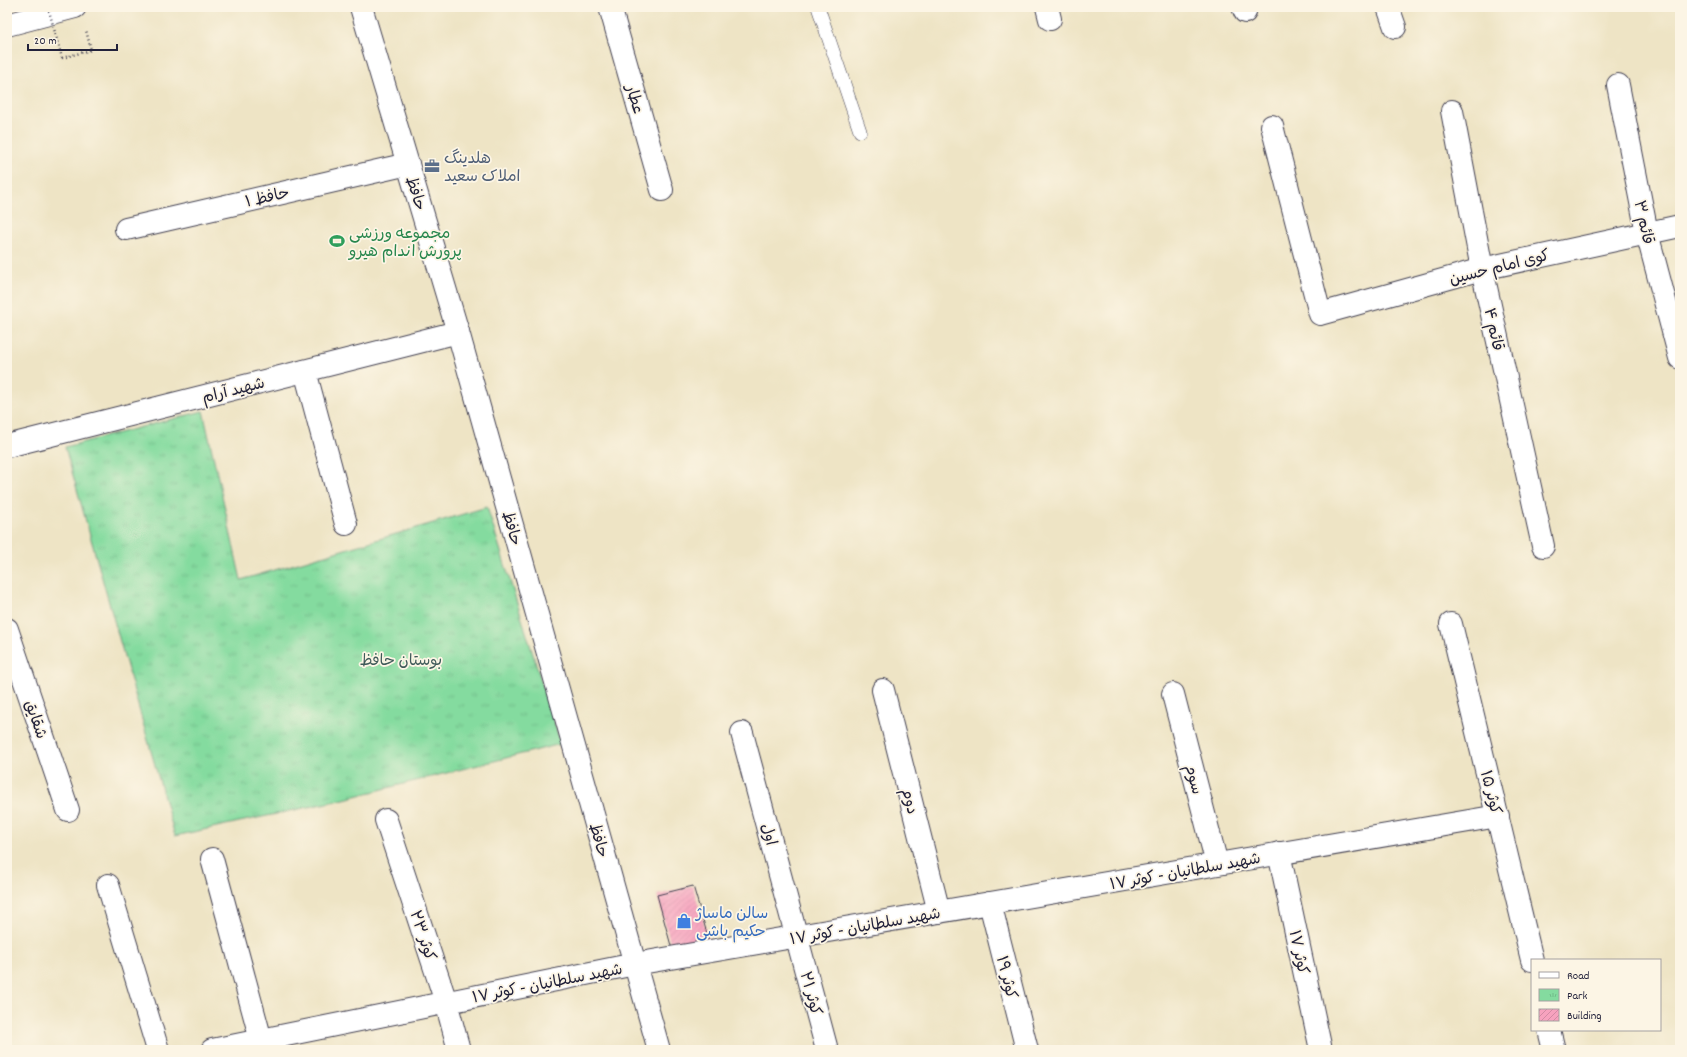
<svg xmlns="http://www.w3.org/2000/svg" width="1687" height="1057" font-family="Dekko,'Playpen Sans Arabic',sans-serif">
<defs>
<pattern id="park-tufts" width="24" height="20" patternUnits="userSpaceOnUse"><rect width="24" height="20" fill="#84db9f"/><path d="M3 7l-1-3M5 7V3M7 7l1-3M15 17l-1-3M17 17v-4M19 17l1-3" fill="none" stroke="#72bc8a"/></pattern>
<pattern id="building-hatch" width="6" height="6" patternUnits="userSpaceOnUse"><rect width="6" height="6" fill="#f7a2be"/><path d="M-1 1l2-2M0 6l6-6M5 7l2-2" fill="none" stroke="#d38ba4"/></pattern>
</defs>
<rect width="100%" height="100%" fill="#fcf5e5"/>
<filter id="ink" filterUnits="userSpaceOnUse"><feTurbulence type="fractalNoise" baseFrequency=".025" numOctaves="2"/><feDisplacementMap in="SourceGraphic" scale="8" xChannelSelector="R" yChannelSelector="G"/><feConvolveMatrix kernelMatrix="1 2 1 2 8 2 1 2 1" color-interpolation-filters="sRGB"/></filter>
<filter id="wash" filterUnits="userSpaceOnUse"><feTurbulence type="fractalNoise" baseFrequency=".012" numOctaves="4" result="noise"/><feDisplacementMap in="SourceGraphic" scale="16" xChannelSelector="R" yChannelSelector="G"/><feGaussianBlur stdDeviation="0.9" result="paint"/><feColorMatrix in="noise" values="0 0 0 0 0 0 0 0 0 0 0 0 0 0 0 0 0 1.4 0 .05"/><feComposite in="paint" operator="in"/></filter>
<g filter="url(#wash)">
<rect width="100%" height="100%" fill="#eee4c5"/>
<polygon fill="url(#park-tufts)" stroke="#537e6d" points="203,411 241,580 487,507 561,744 336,801 175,836 65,447"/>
<g id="blocks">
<polygon fill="url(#building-hatch)" points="693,886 711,947 673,953 657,895"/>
</g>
</g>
<g filter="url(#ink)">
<use href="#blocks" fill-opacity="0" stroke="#413f50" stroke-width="1"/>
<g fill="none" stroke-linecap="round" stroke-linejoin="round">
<g stroke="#413f50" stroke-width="14">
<polyline id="lane" points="818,7 860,131"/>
</g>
<g stroke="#413f50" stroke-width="24">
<g id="street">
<polyline points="610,7 662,190"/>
<polyline points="1047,7 1050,19"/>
<polyline points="1243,7 1245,12"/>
<polyline points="1388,7 1395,27"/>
<polyline points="1618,85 1647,233 1680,358"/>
<polyline points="1452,111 1482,269 1543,546"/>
<polyline points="1272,126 1320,314 1482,269 1680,226"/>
<polyline points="126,229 408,164"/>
<polyline points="305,371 346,524"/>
<polyline points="7,446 458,332"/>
<polyline points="1451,624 1532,960"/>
<polyline points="7,629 68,810"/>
<polyline points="883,690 939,912"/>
<polyline points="1173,694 1217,864"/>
<polyline points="742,733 827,1050"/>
<polyline points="386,820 446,1002 459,1050"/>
<polyline points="1279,853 1321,1050"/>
<polyline points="212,859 261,1040"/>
<polyline points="108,885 158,1050"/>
<polyline points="990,903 1027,1050"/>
<polyline points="1549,1030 1554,1050"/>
<polyline points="212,1050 635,964 1498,816"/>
</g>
</g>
<g stroke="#413f50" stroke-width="24">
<polyline id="secondary" points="361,7 458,332 659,1050"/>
</g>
<g stroke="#413f50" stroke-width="24">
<polyline id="primary" points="7,25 75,7"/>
</g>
<polyline stroke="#413f50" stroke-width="2.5" stroke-dasharray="1 3" stroke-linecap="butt" points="62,58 91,50 86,30"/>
<use href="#lane" stroke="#fff" stroke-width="13"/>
<use href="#street" stroke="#fff" stroke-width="22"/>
<use href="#secondary" stroke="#fff" stroke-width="22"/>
<use href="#primary" stroke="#fff" stroke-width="22"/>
<polyline stroke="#413f50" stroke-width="2.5" stroke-dasharray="1 3" stroke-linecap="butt" points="48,7 62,58"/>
</g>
</g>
<defs>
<g id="office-bare" transform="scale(1.2)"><path d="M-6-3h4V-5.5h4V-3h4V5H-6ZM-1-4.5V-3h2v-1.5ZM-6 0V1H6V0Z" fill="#5c6f8a" stroke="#fcf5e5" stroke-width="2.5" paint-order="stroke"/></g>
<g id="stadium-bare" transform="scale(1.2)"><path d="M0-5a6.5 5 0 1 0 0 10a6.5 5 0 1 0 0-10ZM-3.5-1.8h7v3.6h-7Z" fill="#2e9e5b" stroke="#fcf5e5" stroke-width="2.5" paint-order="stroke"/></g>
<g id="shop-bare" transform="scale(1.2)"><path d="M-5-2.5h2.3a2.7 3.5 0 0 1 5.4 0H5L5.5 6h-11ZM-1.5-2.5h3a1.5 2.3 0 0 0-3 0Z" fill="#3f7fe0" stroke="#fcf5e5" stroke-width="2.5" paint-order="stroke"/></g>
</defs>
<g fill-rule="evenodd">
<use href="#office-bare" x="432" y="166"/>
<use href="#stadium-bare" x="337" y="241"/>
<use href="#shop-bare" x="684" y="921"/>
</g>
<g text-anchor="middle" stroke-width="3.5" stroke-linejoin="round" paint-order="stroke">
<g font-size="16" fill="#22223b" stroke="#fcf5e5">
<text transform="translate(636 99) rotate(74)" y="6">عطار</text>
<text transform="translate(417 193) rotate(73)" y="6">حافظ</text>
<text transform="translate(267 196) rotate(-13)" y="6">حافظ ۱</text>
<text transform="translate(1645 222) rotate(78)" y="6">قائم ۳</text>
<text transform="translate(1499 266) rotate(-14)" y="6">کوی امام حسین</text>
<text transform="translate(1495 329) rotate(78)" y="6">قائم ۴</text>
<text transform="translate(233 389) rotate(-14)" y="6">شهید آرام</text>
<text transform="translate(513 528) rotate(74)" y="6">حافظ</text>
<text transform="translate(37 719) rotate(71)" y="6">شقایق</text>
<text transform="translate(1195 779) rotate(75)" y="6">سوم</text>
<text transform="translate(1492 792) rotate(76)" y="6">کوثر ۱۵</text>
<text transform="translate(911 801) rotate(76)" y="6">دوم</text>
<text transform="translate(770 834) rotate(75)" y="6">اول</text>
<text transform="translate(600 840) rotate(74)" y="6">حافظ</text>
<text transform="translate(1185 870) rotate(-10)" y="6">شهید سلطانیان - کوثر ۱۷</text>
<text transform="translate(865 925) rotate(-10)" y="6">شهید سلطانیان - کوثر ۱۷</text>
<text transform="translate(424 935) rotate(72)" y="6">کوثر ۲۳</text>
<text transform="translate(1300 952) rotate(78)" y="6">کوثر ۱۷</text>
<text transform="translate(1008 977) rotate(76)" y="6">کوثر ۱۹</text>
<text transform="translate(547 982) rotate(-11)" y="6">شهید سلطانیان - کوثر ۱۷</text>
<text transform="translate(812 993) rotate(75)" y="6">کوثر ۲۱</text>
</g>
<g font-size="16" fill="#4e5e75" stroke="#fcf5e5" text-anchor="start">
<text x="444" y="163">هلدینگ<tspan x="444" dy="18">املاک سعید</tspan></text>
</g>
<g font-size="16" fill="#27864d" stroke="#fcf5e5" text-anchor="start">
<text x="349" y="238">مجموعه ورزشی<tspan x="349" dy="18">پرورش اندام هیرو</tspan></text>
</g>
<g font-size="16" fill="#3f5a59" stroke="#fcf5e5">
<text x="401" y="665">بوستان حافظ</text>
</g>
<g font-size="16" fill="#366cbe" stroke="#fcf5e5" text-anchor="start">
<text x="696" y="918">سالن ماساژ<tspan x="696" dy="18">حکیم باشی</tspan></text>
</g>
</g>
<rect width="1687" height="1057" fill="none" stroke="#fcf5e5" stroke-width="24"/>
<rect x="1531" y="959" width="130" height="72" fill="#fcf5e5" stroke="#a5a1a1"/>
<rect x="1539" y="972" width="20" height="6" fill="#ffffff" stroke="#a5a1a1"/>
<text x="1567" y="979" font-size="12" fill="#22223b">Road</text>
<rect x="1539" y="989" width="20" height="12" fill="url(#park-tufts)" stroke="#a5a1a1"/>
<text x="1567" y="999" font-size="12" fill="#22223b">Park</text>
<rect x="1539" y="1009" width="20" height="12" fill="url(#building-hatch)" stroke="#a5a1a1"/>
<text x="1567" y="1019" font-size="12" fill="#22223b">Building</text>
<path d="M28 44v6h89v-6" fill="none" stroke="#22223b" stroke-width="2"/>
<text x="34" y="44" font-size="12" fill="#22223b" stroke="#fcf5e5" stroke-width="3" paint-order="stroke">20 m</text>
</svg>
